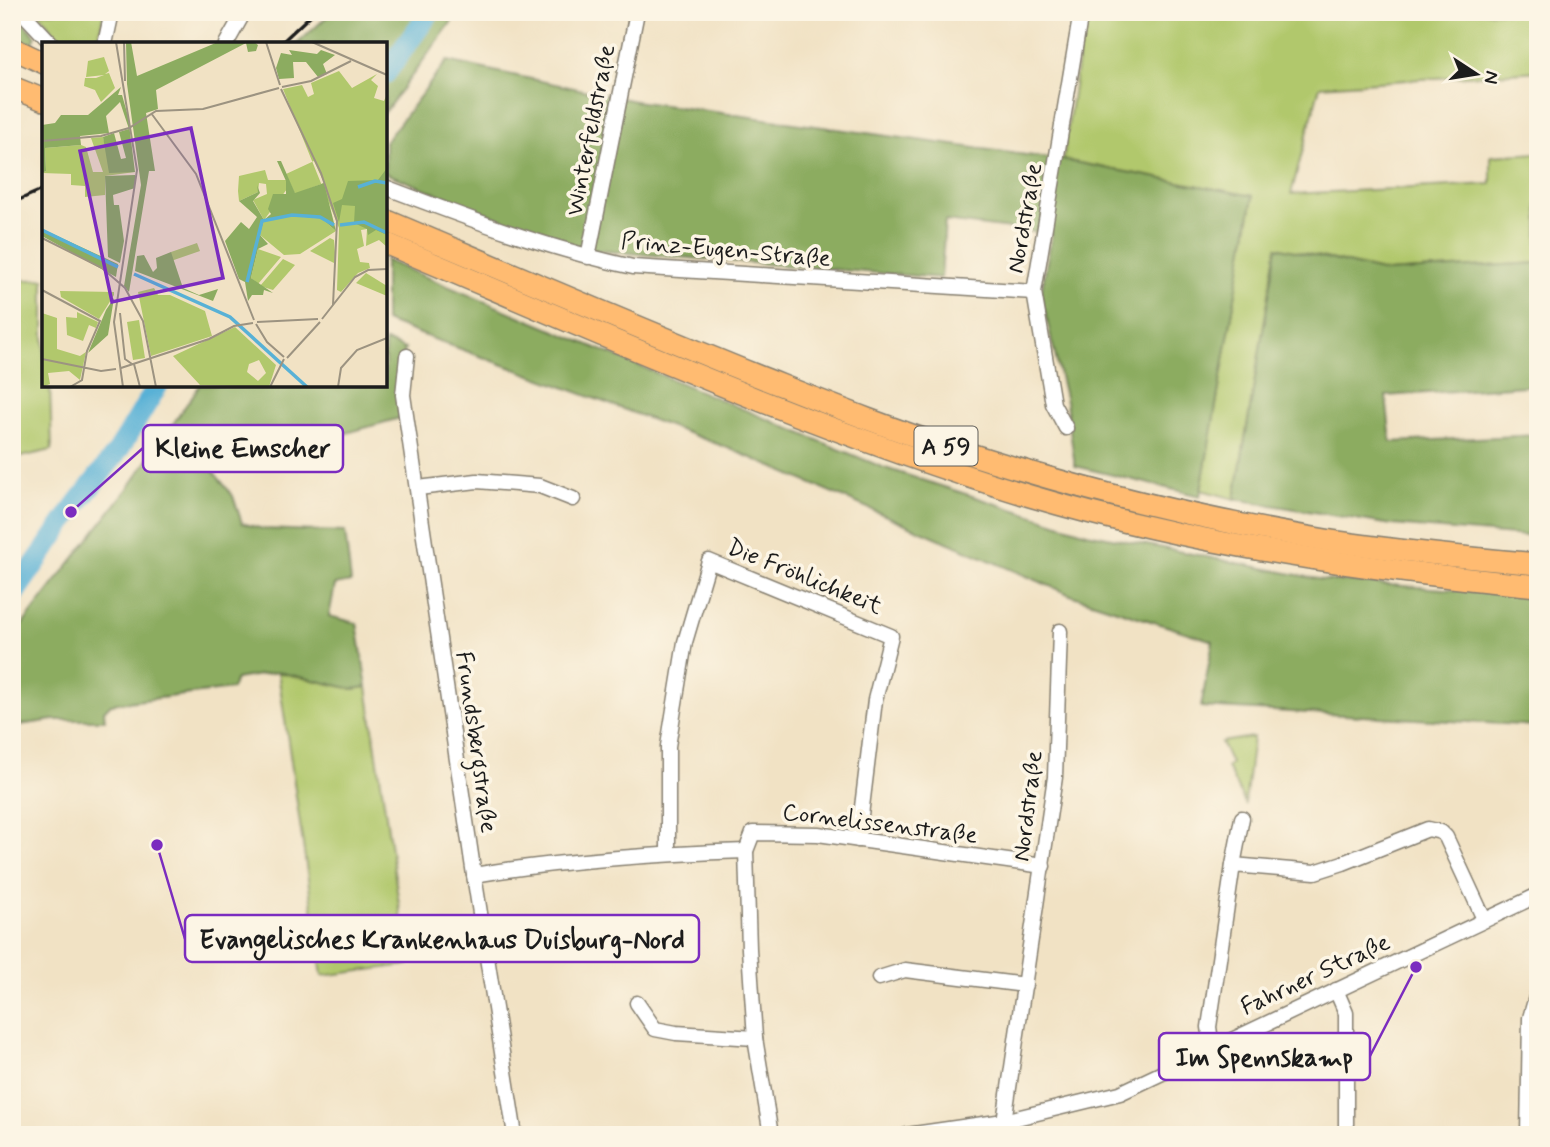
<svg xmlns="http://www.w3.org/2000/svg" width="1550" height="1147" font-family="Mynerve,sans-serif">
<rect width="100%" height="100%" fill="#fcf5e5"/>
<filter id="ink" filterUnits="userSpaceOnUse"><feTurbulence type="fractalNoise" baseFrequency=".0143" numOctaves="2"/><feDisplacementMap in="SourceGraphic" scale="14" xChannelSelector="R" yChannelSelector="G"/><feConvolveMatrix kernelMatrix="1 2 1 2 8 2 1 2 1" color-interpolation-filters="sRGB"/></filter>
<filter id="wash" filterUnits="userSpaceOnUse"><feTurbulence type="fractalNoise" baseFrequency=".00686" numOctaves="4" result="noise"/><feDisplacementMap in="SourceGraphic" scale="28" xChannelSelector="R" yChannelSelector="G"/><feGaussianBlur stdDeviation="1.57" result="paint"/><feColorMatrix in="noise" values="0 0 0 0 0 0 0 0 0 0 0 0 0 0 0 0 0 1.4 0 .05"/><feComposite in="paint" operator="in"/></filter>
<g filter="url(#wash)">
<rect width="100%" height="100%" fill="#f1e2c4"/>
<g fill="#b1c86c" stroke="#667244" stroke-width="2">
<polygon points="38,12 104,12 97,44 60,39"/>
<polygon points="1085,12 1538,12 1538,71 1320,86 1291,194 1491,184 1491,156 1538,153 1538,263 1386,272 1277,247 1235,499 1201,490 1253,196 1063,160"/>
<polygon points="44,279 44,385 50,385 52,450 12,459 12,281"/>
<polygon points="278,672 353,689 367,687 408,965 322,976"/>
<polygon points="1253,737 1245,803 1227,767 1231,763 1221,742"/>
</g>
<g fill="#8cac60" stroke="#54643e" stroke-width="2">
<polygon points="12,12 36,36 31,47 12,36"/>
<polygon points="332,12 459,12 385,112 385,44 297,44"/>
<polygon points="447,61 635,101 1063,160 1253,196 1200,496 1075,466 1066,402 1041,294 1052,234 945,221 941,278 578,249 385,173 385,142"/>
<polygon points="1277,247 1386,272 1538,263 1538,385 1386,396 1391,442 1538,435 1538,537 1392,525 1235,499"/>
<polygon points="385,260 882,467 1087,533 1323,580 1538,596 1538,726 1201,707 1213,641 1073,596 728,448 385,321"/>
<polygon points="385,341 405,349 397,381 400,418 308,444 250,442 210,467 233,496 242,523 263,529 345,532 351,582 335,585 329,616 357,623 367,687 353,689 278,672 236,679 232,689 111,704 104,711 105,720 54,720 12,726 12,638 129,487 200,385 385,385"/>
</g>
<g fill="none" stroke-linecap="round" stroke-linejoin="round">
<g stroke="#58b1d6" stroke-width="21">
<polyline points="385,74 430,12"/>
<polyline points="12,597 71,512 118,451 158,385"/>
</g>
</g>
</g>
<g filter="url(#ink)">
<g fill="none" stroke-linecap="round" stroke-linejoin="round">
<g stroke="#867f70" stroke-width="17">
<g id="minor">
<polyline points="22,12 52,44"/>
<polyline points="105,44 112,12"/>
<polyline points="226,44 244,12"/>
<path d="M 385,187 C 467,218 548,249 633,267 L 1034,292"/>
<polyline points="588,257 637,12"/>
<polyline points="407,356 403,395 474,875 515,1135"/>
<polyline points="1066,428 1053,404 1034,292 1081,12"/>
<polyline points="418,488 477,481 540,486 573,499"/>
<polyline points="668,854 668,746 685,642 709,561 891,636 875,700 858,840"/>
<polyline points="1233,865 1242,818"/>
<path d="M 474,875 C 564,860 655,854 746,851"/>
<polyline points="879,978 905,970 1025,985"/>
<polyline points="1336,990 1346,1013 1346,1135"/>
<polyline points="637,1003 655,1029 676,1033 755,1038"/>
<polyline points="1212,1048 1209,1027 1233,865 1315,872 1343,863 1428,829 1441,832 1446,837 1484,919"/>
<polyline points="771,1135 755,1038 749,949 746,851 753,833 818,834 1043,866"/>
<polyline points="907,1135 1004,1121 1120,1093 1538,895"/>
<polyline points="1002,1135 1055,777 1060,631"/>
<polyline points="1528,1135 1530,1018 1536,997"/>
</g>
</g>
<g stroke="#867f70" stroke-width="24">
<g id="highway">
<polyline points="12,48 44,63"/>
<polyline points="12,87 44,100"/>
<path d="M 385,220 C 508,272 631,325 755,375 C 821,401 887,428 954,449 C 1078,489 1204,521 1332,541 C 1400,551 1469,558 1538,564"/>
<path d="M 385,243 C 598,333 809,429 1030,496 C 1195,545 1366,570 1538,586"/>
</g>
</g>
<use href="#minor" stroke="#fff" stroke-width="14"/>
<use href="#highway" stroke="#ffbb71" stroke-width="21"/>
<g stroke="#1c1c1c" stroke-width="3.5">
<polyline points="280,44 314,12"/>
<polyline points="12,203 44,189"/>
</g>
</g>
</g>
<g text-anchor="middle" stroke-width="7" stroke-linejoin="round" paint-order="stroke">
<rect fill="#fcf5e5" stroke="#5f5d58" stroke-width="2" x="914.5" y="426.5" width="63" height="39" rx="5"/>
<g font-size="23" font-weight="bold" fill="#1c1c1c">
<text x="946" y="454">A 59</text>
</g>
<g font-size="24" fill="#1c1c1c" stroke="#fcf5e5">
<text transform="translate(590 130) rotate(-79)" y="8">Winterfeldstraße</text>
<text transform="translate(1024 218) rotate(-80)" y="8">Nordstraße</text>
<text transform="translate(726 249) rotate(5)" y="8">Prinz-Eugen-Straße</text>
<text transform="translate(805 576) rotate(22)" y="8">Die Fröhlichkeit</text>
<text transform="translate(477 742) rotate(82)" y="8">Frundsbergstraße</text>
<text transform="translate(1027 806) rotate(-83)" y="8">Nordstraße</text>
<text transform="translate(880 823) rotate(7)" y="8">Cornelissenstraße</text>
<text transform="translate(1315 974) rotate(-25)" y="8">Fahrner Straße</text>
</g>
</g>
<g transform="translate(42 42)">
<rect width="345" height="345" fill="#f1e2c4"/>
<path d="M 62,15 L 67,29 L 63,32 L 67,31 L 73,46 L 59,60 L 53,48 L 42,44 L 43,36 L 54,36 L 62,33 L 44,35 L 46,19 ZM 297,29 L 310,46 L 335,32 L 329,38 L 336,44 L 332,56 L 342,59 L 345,52 L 345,205 L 337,198 L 324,204 L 325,187 L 319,188 L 322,204 L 315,207 L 318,220 L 327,221 L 328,226 L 316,231 L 299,250 L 295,248 L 297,186 L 241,47 L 260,43 L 266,55 L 272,52 L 269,41 ZM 61,95 L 67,120 L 93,130 L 63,134 L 63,153 L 43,155 L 43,144 L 29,143 L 29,132 L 0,131 L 4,129 L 3,106 L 39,103 L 44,105 L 51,130 L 61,130 L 49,96 ZM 272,119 L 282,141 L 253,152 L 244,132 ZM 223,128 L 226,138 L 244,138 L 245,147 L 222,178 L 211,158 L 225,152 L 224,142 L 217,141 L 216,150 L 197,159 L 196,149 L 197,134 ZM 250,174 L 280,177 L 294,189 L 258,212 L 242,213 L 218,193 L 222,179 ZM 288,196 L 292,198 L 294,222 L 268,209 ZM 155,201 L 158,209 L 129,219 L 129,210 ZM 216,207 L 239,215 L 216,242 L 209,236 ZM 241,217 L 253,223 L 231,248 L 218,244 ZM 324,231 L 345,244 L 345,254 L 314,241 ZM 112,246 L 116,253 L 128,253 L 163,269 L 170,294 L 109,314 L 96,250 ZM 18,249 L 72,250 L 72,253 L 57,277 L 19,255 ZM 35,270 L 56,280 L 54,286 L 47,283 L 41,299 L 25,293 L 24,275 L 35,276 ZM 0,271 L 15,276 L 15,307 L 38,314 L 44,310 L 38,338 L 27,329 L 6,331 L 8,342 L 0,345 ZM 97,278 L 103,316 L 91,318 L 85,280 ZM 193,285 L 234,323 L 227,345 L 158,343 L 131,314 ZM 217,318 L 224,331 L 216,339 L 205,330 L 207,322 Z" fill="#b1c86c" fill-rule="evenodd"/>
<path d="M 84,0 L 89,0 L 95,34 L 176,0 L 212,0 L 216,3 L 214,9 L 206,10 L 204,1 L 114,48 L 116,67 L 104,71 L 113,129 L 107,129 L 87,250 L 82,244 L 99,143 L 85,42 ZM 247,8 L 275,12 L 279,8 L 293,13 L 281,22 L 285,32 L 276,35 L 264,20 L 251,20 L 252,36 L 237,37 L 234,26 L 239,11 L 250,13 ZM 79,45 L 76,53 L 80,53 L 86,74 L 93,130 L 67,131 L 61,95 L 72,91 L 79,117 L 84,116 L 77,90 L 87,87 L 78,60 L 64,74 L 67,91 L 38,94 L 39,103 L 3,106 L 4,129 L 0,131 L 0,83 L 13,81 L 19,73 L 46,73 ZM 235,119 L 239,119 L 253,151 L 282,141 L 294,189 L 280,177 L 250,174 L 222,179 L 218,193 L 226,202 L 216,207 L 209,236 L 231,251 L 222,248 L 221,253 L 210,253 L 206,259 L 203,240 L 197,237 L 183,199 L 199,180 L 207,187 L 215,175 L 197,159 L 216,150 L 215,143 L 218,151 L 211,159 L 222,178 L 229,172 L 226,167 L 231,152 L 244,152 L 244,139 ZM 345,126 L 345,193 L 334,188 L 326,193 L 325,187 L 312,181 L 313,164 L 300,163 L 297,180 L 291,161 L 300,157 L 306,139 L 336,138 ZM 93,133 L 93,146 L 71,153 L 72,163 L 77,163 L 82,199 L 78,221 L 66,215 L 63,134 ZM 0,187 L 76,222 L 74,235 L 0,194 ZM 129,210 L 141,246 L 157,253 L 176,247 L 171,259 L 93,229 L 95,214 L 102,213 L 111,230 L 115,226 L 114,216 ZM 72,256 L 66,293 L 46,311 L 64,268 Z" fill="#8cac60"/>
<path fill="none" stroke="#58b1d6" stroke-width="3.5" d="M 316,145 L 333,139 L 345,141M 298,183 L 322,180 L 345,191M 0,188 L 76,225M 92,232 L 188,275 L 265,345M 205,240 L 220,179 L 250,173 L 278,175 L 292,183"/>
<path fill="none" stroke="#9c9381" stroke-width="2" d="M 74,0 L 95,128 L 72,280 L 81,345M 82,0 L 83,39M 224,0 L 238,43M 270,0 L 345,33M 240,45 L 269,39 L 309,19M 239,47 L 279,131 L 295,179 L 291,263M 109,71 L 154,132 L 212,278M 0,99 L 59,94 L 87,86 L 114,69 L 161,67 L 237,46M 0,196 L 60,226 L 83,246 L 101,279 L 114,345M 0,248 L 58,279 L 45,309 L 40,338 L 28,345M 78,271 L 83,317 L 90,322M 280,277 L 313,235 L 326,228 L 345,227M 215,280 L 276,277M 214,282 L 225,300 L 242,315M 245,316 L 278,280M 0,317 L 59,329 L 74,327M 92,322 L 98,345M 79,326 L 167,297 L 192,284 L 211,281M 228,345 L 242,317M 296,345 L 299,326 L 315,308 L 345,296"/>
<path fill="#7b2cbf" fill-opacity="0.15" stroke="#7b2cbf" stroke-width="3.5" d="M 149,86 L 181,236 L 70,260 L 38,109 Z"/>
<rect width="345" height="345" fill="none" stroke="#1c1c1c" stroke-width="3.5"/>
</g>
<path fill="none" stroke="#7b2cbf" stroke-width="2.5" d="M71 512L143 448M157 845L185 939M1416 967L1370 1056"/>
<g fill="#7b2cbf" stroke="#fcf5e5" stroke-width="2.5">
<circle cx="71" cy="512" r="7"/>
<circle cx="157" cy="845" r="7"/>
<circle cx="1416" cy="967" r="7"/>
</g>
<g fill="#fcf5e5" stroke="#7b2cbf" stroke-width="2.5">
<rect x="143" y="425" width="200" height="47" rx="7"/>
<rect x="185" y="915" width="514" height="47" rx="7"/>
<rect x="1159" y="1033" width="211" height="47" rx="7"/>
</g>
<g font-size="26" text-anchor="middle" font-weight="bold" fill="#1c1c1c">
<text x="243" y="457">Kleine Emscher</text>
<text x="442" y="948">Evangelisches Krankenhaus Duisburg-Nord</text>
<text x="1264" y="1066">Im Spennskamp</text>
</g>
<rect width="1550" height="1147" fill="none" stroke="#fcf5e5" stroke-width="42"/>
<g transform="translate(1476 74) rotate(102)" stroke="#fcf5e5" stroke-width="5" paint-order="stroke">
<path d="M0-5L12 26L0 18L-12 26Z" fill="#1c1c1c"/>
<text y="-10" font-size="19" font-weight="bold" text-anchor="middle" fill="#1c1c1c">N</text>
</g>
</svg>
